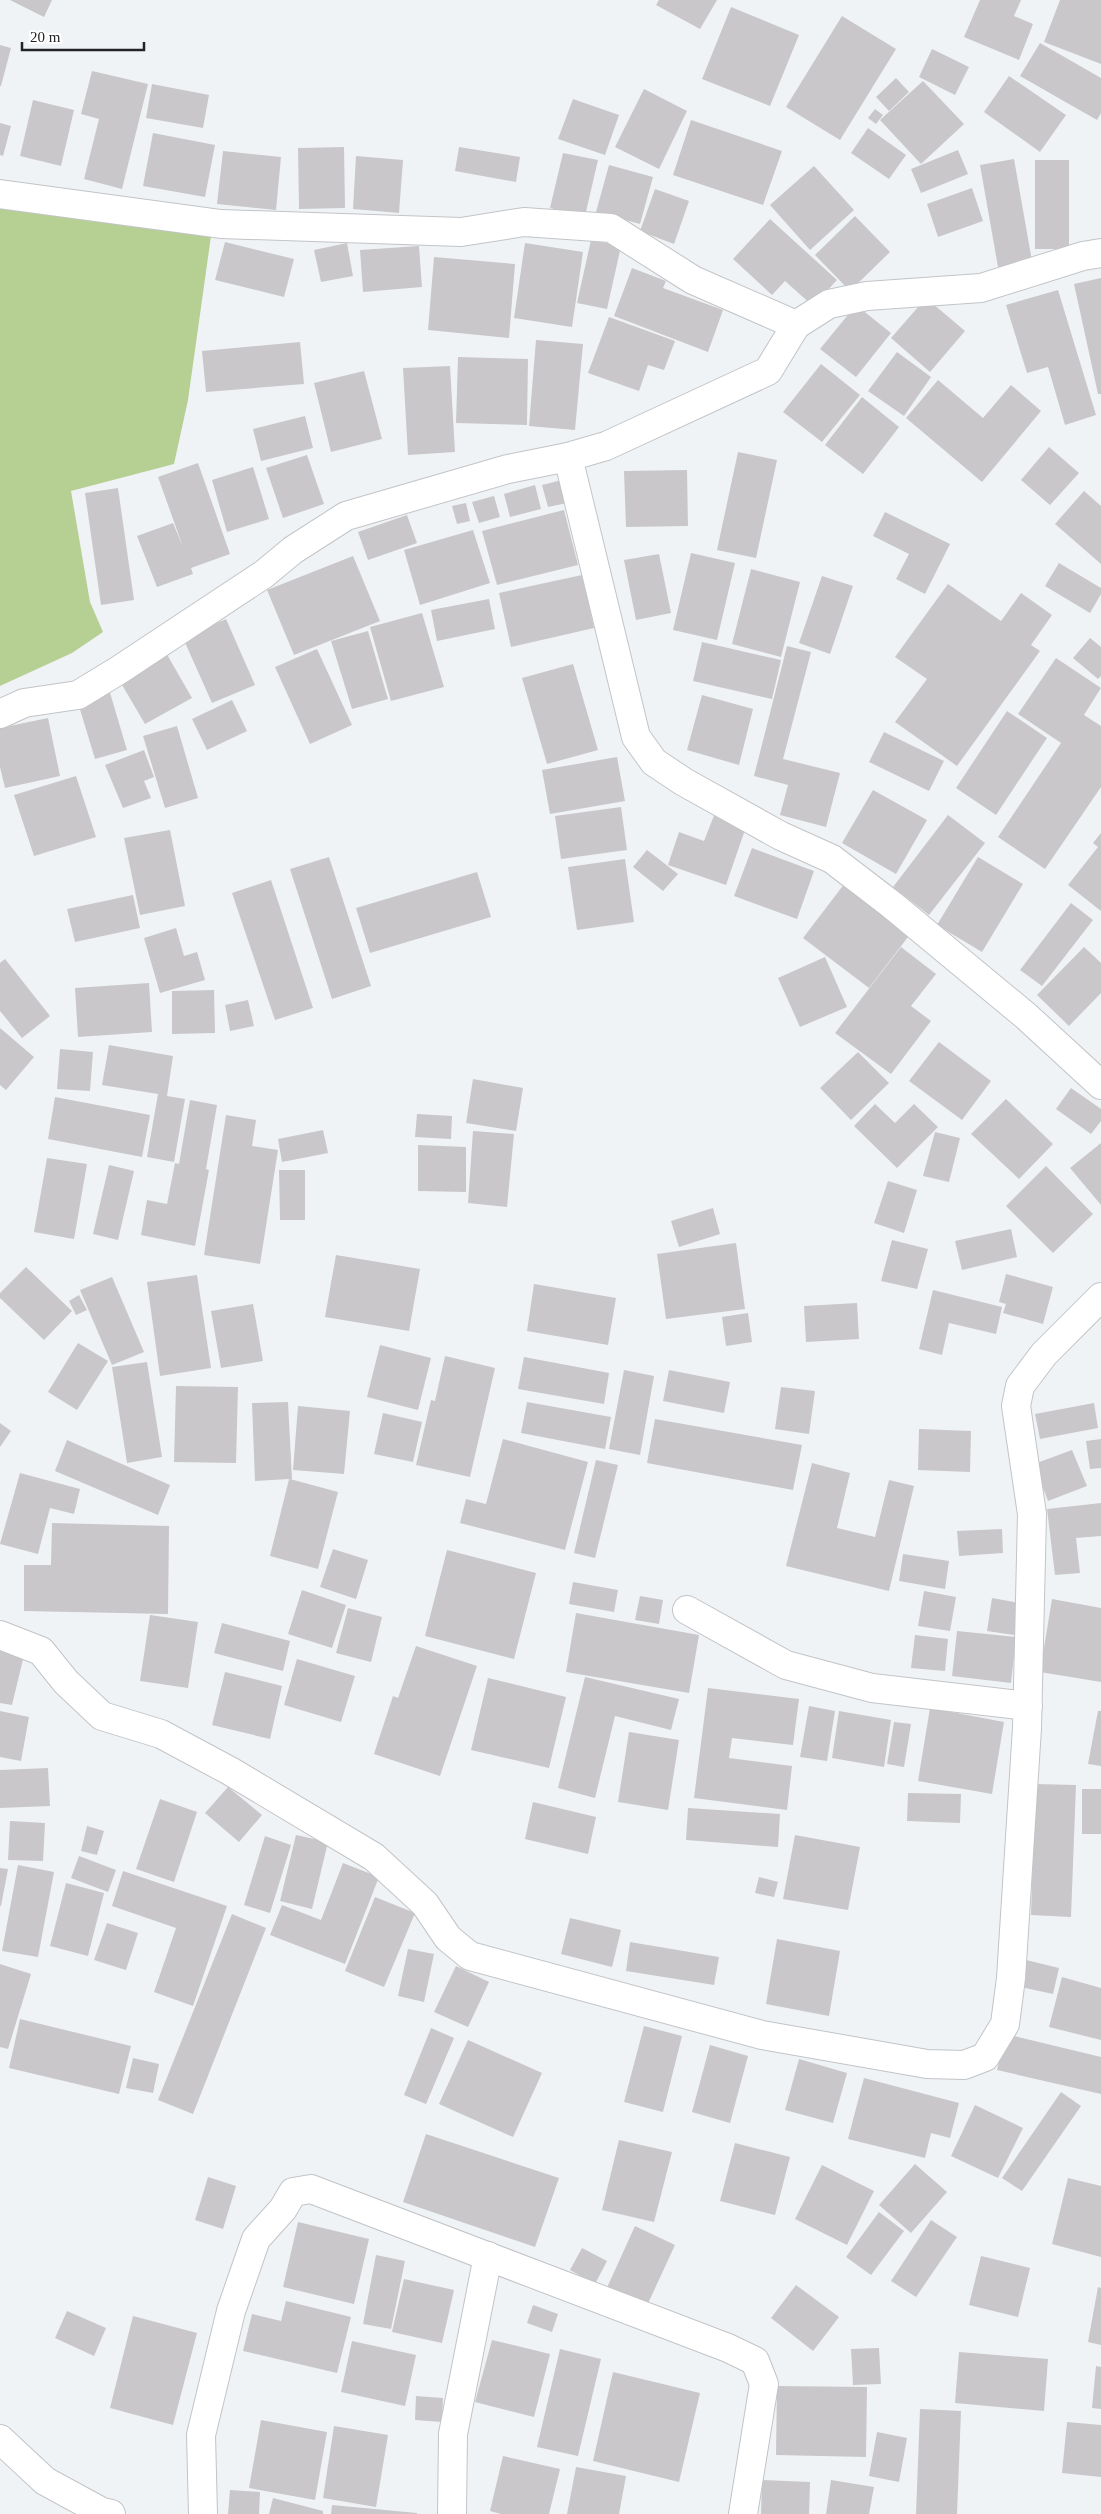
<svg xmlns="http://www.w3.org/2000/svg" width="1101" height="2514" font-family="'Times New Roman',serif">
<rect width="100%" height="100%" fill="#f0f3f6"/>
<polygon fill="#b6cf93" points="0,204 211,236 188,400 174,464 71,491 90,602 103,632 72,653 0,686"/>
<g fill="#c9c7c9">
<polygon points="10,0 52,0 44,17"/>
<polygon points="659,0 717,0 700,29 656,5"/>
<polygon points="980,0 1021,0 1014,16 1033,24 1019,60 964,37"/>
<polygon points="1060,0 1101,0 1101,64 1044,42"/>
<polygon points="731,7 799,35 770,106 702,79"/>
<polygon points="842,16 896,49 840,140 786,107"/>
<polygon points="1040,43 1101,78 1101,113 1097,120 1020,76"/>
<polygon points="0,45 11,48 1,86 0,86"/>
<polygon points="932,49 969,67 955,95 919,77"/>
<polygon points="92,71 148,84 122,189 84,179 99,119 81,114"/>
<polygon points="1009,76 1066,115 1040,152 984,112"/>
<polygon points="896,78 909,92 889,111 876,97"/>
<polygon points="923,81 964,124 921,164 880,120"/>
<polygon points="152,84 209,95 203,128 146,118"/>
<polygon points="644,89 687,111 659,169 615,147"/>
<polygon points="573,99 619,115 605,155 558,139"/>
<polygon points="33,100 74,110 61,166 20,156"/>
<polygon points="875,109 883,115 876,124 868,118"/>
<polygon points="691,120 782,151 763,205 673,175"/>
<polygon points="0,123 11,126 3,156 0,155"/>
<polygon points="868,128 906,155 889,179 851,153"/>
<polygon points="153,133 215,145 205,197 143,186"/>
<polygon points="344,147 345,208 299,209 298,148"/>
<polygon points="459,147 520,157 516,182 455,171"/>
<polygon points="958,150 968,174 921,193 911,169"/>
<polygon points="223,151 281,157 276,210 217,204"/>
<polygon points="563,153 598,160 585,216 550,208"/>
<polygon points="356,156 403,160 399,213 353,209"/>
<polygon points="1014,159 1032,261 998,267 980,165"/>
<rect x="1035" y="160" width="34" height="89"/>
<polygon points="609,165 653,177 640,224 596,212"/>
<polygon points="814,166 854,210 810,250 770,205"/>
<polygon points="972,188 983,221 938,237 927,204"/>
<polygon points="655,189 689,201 674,244 640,231"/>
<polygon points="855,216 890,252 850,291 815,255"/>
<polygon points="770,219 837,280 813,306 785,281 772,295 733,259"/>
<polygon points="591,240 621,246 607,309 577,303"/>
<polygon points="225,242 294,259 284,297 215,280"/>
<polygon points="347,243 353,276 321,282 314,250"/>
<polygon points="525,243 583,252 572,327 514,318"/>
<polygon points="419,246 422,287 363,292 360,250"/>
<polygon points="434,257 515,264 509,338 428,330"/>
<polygon points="632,268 666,281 663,288 723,310 708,352 614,316"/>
<polygon points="1101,278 1101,394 1098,394 1074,284"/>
<polygon points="1058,290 1096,415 1065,425 1048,367 1027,373 1006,305"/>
<polygon points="926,298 965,331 930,372 891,338"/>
<polygon points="856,305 891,333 856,377 820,349"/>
<polygon points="609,317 675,341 664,370 648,365 639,391 588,373"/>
<polygon points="536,340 583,344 575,430 529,426"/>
<polygon points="300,342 304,384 206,392 202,351"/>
<polygon points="897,352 931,377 904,416 868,391"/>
<polygon points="458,357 528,359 527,425 456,423"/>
<polygon points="821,364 860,395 822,442 783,412"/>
<polygon points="450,366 455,452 408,455 403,368"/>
<polygon points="364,371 382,439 331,452 314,383"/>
<polygon points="938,380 983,418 1011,385 1041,411 982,482 906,418"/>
<polygon points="862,397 899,427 863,474 825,445"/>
<polygon points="305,416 313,448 261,461 253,429"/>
<polygon points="1049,447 1079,473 1050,505 1021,480"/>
<polygon points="738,452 777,460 756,558 717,550"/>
<polygon points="307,455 324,504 283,518 266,468"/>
<polygon points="198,463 230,554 191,568 193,574 157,587 137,536 173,523 183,547 158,477"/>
<polygon points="253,467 269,519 227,532 212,480"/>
<polygon points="687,470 688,526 626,527 624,471"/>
<polygon points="562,480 567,503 548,507 542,485"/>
<polygon points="535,485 541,509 510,517 504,494"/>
<polygon points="118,488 134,600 101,605 85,493"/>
<polygon points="1084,491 1101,506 1101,564 1055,524"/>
<polygon points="494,496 500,517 479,523 472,502"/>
<polygon points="466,503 470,521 457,524 452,506"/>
<polygon points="564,510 578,565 497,585 482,531"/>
<polygon points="885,512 950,544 925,594 896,579 909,554 873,536"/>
<polygon points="407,515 417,543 368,560 358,532"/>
<polygon points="473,530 490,583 420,605 404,550"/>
<polygon points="691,553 735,563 717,640 673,630"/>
<polygon points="659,554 671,613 636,620 624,560"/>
<polygon points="353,556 380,621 294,655 267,590"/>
<polygon points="1059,563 1101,588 1101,594 1090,613 1045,586"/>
<polygon points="751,569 800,582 781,657 732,644"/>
<polygon points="582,575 594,628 511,647 499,593"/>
<polygon points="822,576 853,586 830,654 799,643"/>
<polygon points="948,584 1001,621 1021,593 1052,615 1031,645 1040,651 957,766 895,722 927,679 895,657"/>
<polygon points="489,599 495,629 437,641 431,610"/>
<polygon points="422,613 444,687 391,701 370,627"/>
<polygon points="226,619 255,685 212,703 183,638"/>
<polygon points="368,631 388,699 352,709 331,641"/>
<polygon points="1090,638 1101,647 1101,676 1098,679 1073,658"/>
<polygon points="702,642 781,660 772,699 693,681"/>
<polygon points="787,646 811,652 783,759 840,773 826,827 780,815 788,785 754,776"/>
<polygon points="317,649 352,725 310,744 275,667"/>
<polygon points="165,651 192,698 145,724 118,678"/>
<polygon points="1056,658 1101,688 1084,715 1101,726 1101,787 1045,869 998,837 1061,743 1018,714"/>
<polygon points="573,664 598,750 547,764 522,678"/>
<polygon points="108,686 127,750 95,759 76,696"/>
<polygon points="702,695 753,709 739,765 687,750"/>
<polygon points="232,700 247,731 207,750 192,719"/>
<polygon points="1007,711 1047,738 996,815 956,788"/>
<polygon points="48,718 60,776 5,788 0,767 0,728"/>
<polygon points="177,726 198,798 165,808 143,736"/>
<polygon points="884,732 944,761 929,791 869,762"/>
<polygon points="144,750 154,777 144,781 151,798 123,808 105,765"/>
<polygon points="617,757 625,801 550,814 542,770"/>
<polygon points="76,776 96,837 34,856 14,795"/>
<polygon points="873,790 927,820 896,874 842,843"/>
<polygon points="621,807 627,850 561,859 555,816"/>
<polygon points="715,813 747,824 726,885 668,865 679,832 704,841"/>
<polygon points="948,815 985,843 929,915 893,887"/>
<polygon points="170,830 185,906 140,915 124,838"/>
<polygon points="1101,833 1101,911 1068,885 1098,847 1093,843"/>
<polygon points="752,848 814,871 797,919 734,896"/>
<polygon points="647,850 678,874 663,891 633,867"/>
<polygon points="329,857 371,986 332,999 290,869"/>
<polygon points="978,857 1023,884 982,952 937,925"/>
<polygon points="625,859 634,922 577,930 568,867"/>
<polygon points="477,872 491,917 370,953 356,908"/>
<polygon points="271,880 313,1008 275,1020 232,893"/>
<polygon points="845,883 911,933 869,988 803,938"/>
<polygon points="133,895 140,928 75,942 67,909"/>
<polygon points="1071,903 1093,920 1042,986 1020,970"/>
<polygon points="176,928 184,956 197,952 205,980 160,993 144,938"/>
<polygon points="901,947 936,974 911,1006 931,1021 891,1074 835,1033"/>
<polygon points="1084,947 1101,963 1101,993 1069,1026 1037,995"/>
<polygon points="825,957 847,1007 800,1027 778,978"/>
<polygon points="5,959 50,1016 22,1038 0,1011 0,963"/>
<polygon points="149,983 152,1032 78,1037 75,988"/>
<polygon points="214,990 215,1033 172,1034 172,991"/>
<polygon points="248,1000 254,1026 230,1031 225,1005"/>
<polygon points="0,1028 34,1057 6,1090 0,1085"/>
<polygon points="939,1042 991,1081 962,1120 909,1081"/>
<polygon points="109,1045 173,1056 167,1096 185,1099 174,1162 147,1157 158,1094 102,1085"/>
<polygon points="60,1049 93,1052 90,1091 57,1089"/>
<polygon points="858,1052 889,1083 851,1120 820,1088"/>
<polygon points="473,1079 523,1088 516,1131 466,1123"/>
<polygon points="1071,1088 1101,1109 1101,1121 1091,1134 1056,1109"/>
<polygon points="55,1097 150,1115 142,1157 48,1139"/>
<polygon points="1006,1099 1053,1144 1019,1179 971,1134"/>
<polygon points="190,1100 217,1105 206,1169 209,1170 195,1246 141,1235 147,1200 167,1204 175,1163 179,1164"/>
<polygon points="875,1104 895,1123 914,1104 938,1127 897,1168 854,1126"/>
<polygon points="417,1114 452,1116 451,1139 415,1137"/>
<polygon points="226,1115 256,1120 252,1146 278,1150 260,1264 204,1255"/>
<polygon points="323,1130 328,1153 282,1162 278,1139"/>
<polygon points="473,1131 514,1134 507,1207 468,1203"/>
<polygon points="935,1132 960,1138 949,1182 923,1176"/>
<polygon points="1101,1143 1101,1205 1070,1168"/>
<polygon points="418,1145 466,1147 466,1192 418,1191"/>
<polygon points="47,1158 87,1164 74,1239 34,1232"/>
<polygon points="109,1165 134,1171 118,1240 93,1234"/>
<polygon points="1046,1166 1093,1214 1053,1253 1006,1206"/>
<polygon points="279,1170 305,1170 305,1220 280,1220"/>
<polygon points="888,1181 917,1190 904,1233 874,1223"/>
<polygon points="713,1208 720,1234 679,1247 671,1221"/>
<polygon points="1011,1229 1017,1257 962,1270 955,1241"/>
<polygon points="892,1240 928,1249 917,1289 881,1281"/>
<polygon points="736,1243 745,1309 666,1319 657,1254"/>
<polygon points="336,1255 420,1269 409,1331 325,1317"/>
<polygon points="26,1267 72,1311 44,1340 0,1298 0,1293"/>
<polygon points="1006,1274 1053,1287 1043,1324 1003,1313 1006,1304 999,1302"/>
<polygon points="197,1275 211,1368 160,1376 147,1282"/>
<polygon points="112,1277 144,1352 112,1365 80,1290"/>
<polygon points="534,1284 616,1298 608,1345 527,1331"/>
<polygon points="933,1290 1002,1307 996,1334 949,1323 942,1355 919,1349"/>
<polygon points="79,1295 87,1310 76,1315 69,1301"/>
<polygon points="857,1303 859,1339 806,1342 804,1306"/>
<polygon points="253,1304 263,1361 221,1368 211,1311"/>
<polygon points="748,1313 752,1342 726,1346 722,1317"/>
<polygon points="78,1343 108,1361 77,1410 48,1392"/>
<polygon points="380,1345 431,1358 418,1410 367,1397"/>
<polygon points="445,1356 495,1368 470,1477 416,1465 431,1400 435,1401"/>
<polygon points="524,1357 609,1373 604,1404 518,1389"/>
<polygon points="147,1362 162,1457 127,1463 112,1367"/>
<polygon points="624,1370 654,1376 640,1455 609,1449"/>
<polygon points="669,1370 730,1382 724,1413 663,1401"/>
<polygon points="176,1386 238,1387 236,1463 174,1462"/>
<polygon points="781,1387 815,1391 809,1434 775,1429"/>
<polygon points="288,1402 292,1479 290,1479 338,1492 318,1569 270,1556 289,1479 255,1481 252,1403"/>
<polygon points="527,1402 611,1417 605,1449 521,1433"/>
<polygon points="1094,1403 1098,1428 1040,1439 1035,1414"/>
<polygon points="298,1406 350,1411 344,1474 293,1470"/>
<polygon points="383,1413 422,1422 413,1462 374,1454"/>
<polygon points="655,1419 802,1445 793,1490 647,1463"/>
<polygon points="0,1423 11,1431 0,1447"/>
<polygon points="919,1429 971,1431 970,1472 918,1470"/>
<polygon points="503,1439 588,1462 565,1550 460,1523 466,1499 486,1504"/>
<polygon points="1101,1439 1101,1468 1090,1469 1086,1441"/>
<polygon points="67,1440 170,1485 158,1515 55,1471"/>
<polygon points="1072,1450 1087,1486 1048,1501 1034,1464"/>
<polygon points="596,1460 618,1465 595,1558 574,1553"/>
<polygon points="812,1463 850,1473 837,1528 875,1537 889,1480 914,1486 889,1591 786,1566"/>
<polygon points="20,1473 80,1489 74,1514 50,1508 38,1554 0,1544"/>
<polygon points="1101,1503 1101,1536 1076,1538 1080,1573 1055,1575 1047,1509"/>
<polygon points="52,1523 169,1526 168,1614 24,1611 24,1565 51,1565"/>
<polygon points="1002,1529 1003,1553 959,1556 957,1531"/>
<polygon points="333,1549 368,1560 356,1599 320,1587"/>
<polygon points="447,1550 536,1573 514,1659 425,1636"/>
<polygon points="903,1554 949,1561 945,1589 899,1581"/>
<polygon points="573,1582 618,1590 614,1612 569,1604"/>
<polygon points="302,1590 346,1605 332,1648 288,1634"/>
<polygon points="924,1591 956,1597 950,1631 918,1626"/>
<polygon points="640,1596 663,1600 659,1624 635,1620"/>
<polygon points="992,1598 1020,1603 1014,1635 987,1631"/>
<polygon points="1052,1599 1101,1608 1101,1682 1040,1672"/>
<polygon points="348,1608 382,1617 371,1662 336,1653"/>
<polygon points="576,1613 699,1635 689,1693 566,1672"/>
<polygon points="150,1615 198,1622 188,1688 140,1681"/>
<polygon points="222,1623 290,1641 283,1671 214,1653"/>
<polygon points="957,1631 1016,1637 1011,1683 952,1676"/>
<polygon points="915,1635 948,1639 945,1671 911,1668"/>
<polygon points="416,1646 477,1666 440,1776 374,1754 393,1696 398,1698"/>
<polygon points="0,1649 24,1655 12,1705 0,1703"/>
<polygon points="297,1659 355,1676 341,1722 284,1705"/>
<polygon points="225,1672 282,1686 270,1739 212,1725"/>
<polygon points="585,1677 679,1699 671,1730 615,1716 595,1798 558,1788"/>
<polygon points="488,1678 566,1697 549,1768 471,1750"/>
<polygon points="708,1688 799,1699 793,1745 732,1738 729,1758 792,1766 787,1810 694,1798"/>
<polygon points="809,1706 835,1711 827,1761 800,1757"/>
<polygon points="930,1708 1004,1722 992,1794 918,1781"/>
<polygon points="0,1711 29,1717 21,1761 0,1757"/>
<polygon points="839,1711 891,1720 884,1767 832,1758"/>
<polygon points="1098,1711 1101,1711 1101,1766 1088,1764"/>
<polygon points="894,1722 911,1724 904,1767 887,1764"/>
<polygon points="629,1732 679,1740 668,1810 618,1802"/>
<polygon points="48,1768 50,1806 0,1808 0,1770"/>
<polygon points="1035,1784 1076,1785 1071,1917 1031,1915"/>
<polygon points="228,1787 262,1815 239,1842 205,1813"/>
<rect x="1082" y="1789" width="19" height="45"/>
<polygon points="908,1793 961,1794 960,1823 907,1821"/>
<polygon points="160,1799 197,1812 174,1882 136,1869"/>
<polygon points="533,1802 596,1817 588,1854 525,1839"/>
<polygon points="688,1808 780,1814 778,1847 686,1840"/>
<polygon points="10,1821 45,1823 43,1861 8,1860"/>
<polygon points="87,1826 104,1831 97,1855 81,1851"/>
<polygon points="296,1835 328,1842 312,1909 280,1901"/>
<polygon points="795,1835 860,1847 848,1910 783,1899"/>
<polygon points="265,1836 291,1845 270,1913 244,1905"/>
<polygon points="79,1856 116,1870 108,1892 71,1878"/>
<polygon points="343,1863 379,1877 345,1964 270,1935 282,1905 321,1920"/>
<polygon points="18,1865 54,1872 38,1957 2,1951"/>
<polygon points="0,1868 8,1869 1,1906 0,1906"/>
<polygon points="123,1871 227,1906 193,2006 154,1992 176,1928 112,1906"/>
<polygon points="759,1877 778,1882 774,1897 755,1893"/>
<polygon points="66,1883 104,1893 88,1956 50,1946"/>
<polygon points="375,1897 415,1913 384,1987 345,1971"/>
<polygon points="232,1914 266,1928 193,2114 158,2100"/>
<polygon points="570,1918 621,1930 612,1967 561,1954"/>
<polygon points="107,1923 138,1933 126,1970 94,1960"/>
<polygon points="777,1939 840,1951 829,2016 766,2004"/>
<polygon points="630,1942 719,1957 714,1985 626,1971"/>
<polygon points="408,1949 434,1954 424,2002 398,1996"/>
<polygon points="1022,1959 1059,1968 1053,1994 1016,1986"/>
<polygon points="0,1964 31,1974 8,2049 0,2047"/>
<polygon points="456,1966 489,1982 468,2027 434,2012"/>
<polygon points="1062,1977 1101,1988 1101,2040 1049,2027"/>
<polygon points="20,2019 131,2046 119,2094 9,2068"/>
<polygon points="644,2026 682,2036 663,2112 624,2102"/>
<polygon points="431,2028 454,2038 426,2104 404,2095"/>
<polygon points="1006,2034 1101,2057 1101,2094 997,2070"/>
<polygon points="468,2040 542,2073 513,2137 439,2104"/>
<polygon points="710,2045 748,2056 730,2123 692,2112"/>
<polygon points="133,2058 159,2064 153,2093 126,2088"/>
<polygon points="799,2059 847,2073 833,2123 785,2110"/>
<polygon points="864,2078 959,2103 950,2138 931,2133 925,2158 848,2139"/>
<polygon points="1061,2092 1081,2106 1022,2191 1002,2178"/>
<polygon points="975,2105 1023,2128 998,2178 951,2156"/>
<polygon points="426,2134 559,2178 535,2247 403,2202"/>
<polygon points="619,2140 672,2152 654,2222 602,2210"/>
<polygon points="735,2143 790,2157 775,2215 720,2201"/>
<polygon points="915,2164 947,2192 911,2233 879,2205"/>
<polygon points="822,2165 874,2191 847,2245 795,2219"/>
<polygon points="208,2177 236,2186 223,2229 195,2220"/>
<polygon points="1068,2178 1101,2186 1101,2257 1052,2244"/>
<polygon points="879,2212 904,2231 871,2275 846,2257"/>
<polygon points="931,2220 957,2237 916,2297 891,2281"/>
<polygon points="298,2222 369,2239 354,2304 283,2287"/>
<polygon points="635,2226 675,2245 645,2310 605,2292"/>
<polygon points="582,2248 607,2261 595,2284 570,2270"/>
<polygon points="376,2255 405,2261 391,2329 363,2324"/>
<polygon points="981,2256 1030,2268 1018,2317 969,2305"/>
<polygon points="404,2279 454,2290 442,2343 392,2332"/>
<polygon points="796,2285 839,2317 813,2351 771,2318"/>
<polygon points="1098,2287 1101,2288 1101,2345 1088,2342"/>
<polygon points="286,2301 351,2317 337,2373 243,2351 252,2314 281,2321"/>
<polygon points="533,2305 558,2314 552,2332 527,2323"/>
<polygon points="67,2311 106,2328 94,2356 55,2338"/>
<polygon points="133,2316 197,2333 173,2425 110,2408"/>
<polygon points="492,2340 550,2354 534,2417 475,2402"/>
<polygon points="352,2341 416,2355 405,2406 341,2392"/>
<polygon points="879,2348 881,2384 853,2385 851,2349"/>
<polygon points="560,2349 601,2359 578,2456 537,2447"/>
<polygon points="959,2352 1048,2359 1044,2411 955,2403"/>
<polygon points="1096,2366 1101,2367 1101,2409 1092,2408"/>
<polygon points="613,2372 700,2393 679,2482 593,2461"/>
<polygon points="777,2386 867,2387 866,2457 776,2455"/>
<polygon points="416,2396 443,2398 442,2422 415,2420"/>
<polygon points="920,2409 961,2411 957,2514 916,2514"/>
<polygon points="261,2420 327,2432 315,2500 249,2488"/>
<polygon points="1067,2422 1101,2425 1101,2477 1062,2473"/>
<polygon points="334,2426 388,2435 376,2507 323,2498"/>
<polygon points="877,2432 907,2438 899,2482 869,2476"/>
<polygon points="503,2456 560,2469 549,2514 501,2514 490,2511"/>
<polygon points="576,2467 626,2476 619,2514 567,2514"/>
<polygon points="762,2480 810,2482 809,2514 761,2514"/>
<polygon points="831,2480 874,2487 869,2514 826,2514"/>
<polygon points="230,2490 260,2492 259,2514 228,2514"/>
<polygon points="273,2498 323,2511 323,2514 269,2514"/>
<polygon points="332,2505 417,2513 417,2514 331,2514"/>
</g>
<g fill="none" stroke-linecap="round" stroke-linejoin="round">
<g stroke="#c2c4c7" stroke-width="30">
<g id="street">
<polyline points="0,194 221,224 461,232 524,222 611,228 693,280 796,325"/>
<polyline points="568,457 636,737 654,762 684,782 781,836 832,859 892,905 1026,1016 1101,1085"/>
<polyline points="0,714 24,703 78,695 119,670 264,574 293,550 346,516 508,469 568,457 606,446 768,371 796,325 829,304 867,296 981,288 1083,256 1101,253"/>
<polyline points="687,1610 786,1665 872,1688 1028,1706"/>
<polyline points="0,1635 41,1651 66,1682 102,1716 161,1734 230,1771 374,1857 425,1904 448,1938 470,1956 762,2035 927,2064 964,2065 985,2057 1005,2024 1011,1978 1027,1728 1032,1514 1016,1406 1020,1386 1044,1354 1101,1297"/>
<polyline points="0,2439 45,2481 102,2512 111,2514"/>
<polyline points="203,2514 201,2435 231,2311 256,2239 283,2209 293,2192 311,2189 728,2348 755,2361 764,2384 743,2514"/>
<polyline points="452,2514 453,2434 488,2256"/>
</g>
</g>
<use href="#street" stroke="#fff" stroke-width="28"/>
</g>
<path d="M22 42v8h122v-8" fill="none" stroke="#222324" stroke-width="2.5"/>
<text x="30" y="42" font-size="15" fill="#222324" stroke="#ffffff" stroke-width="4" paint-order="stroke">20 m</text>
</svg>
